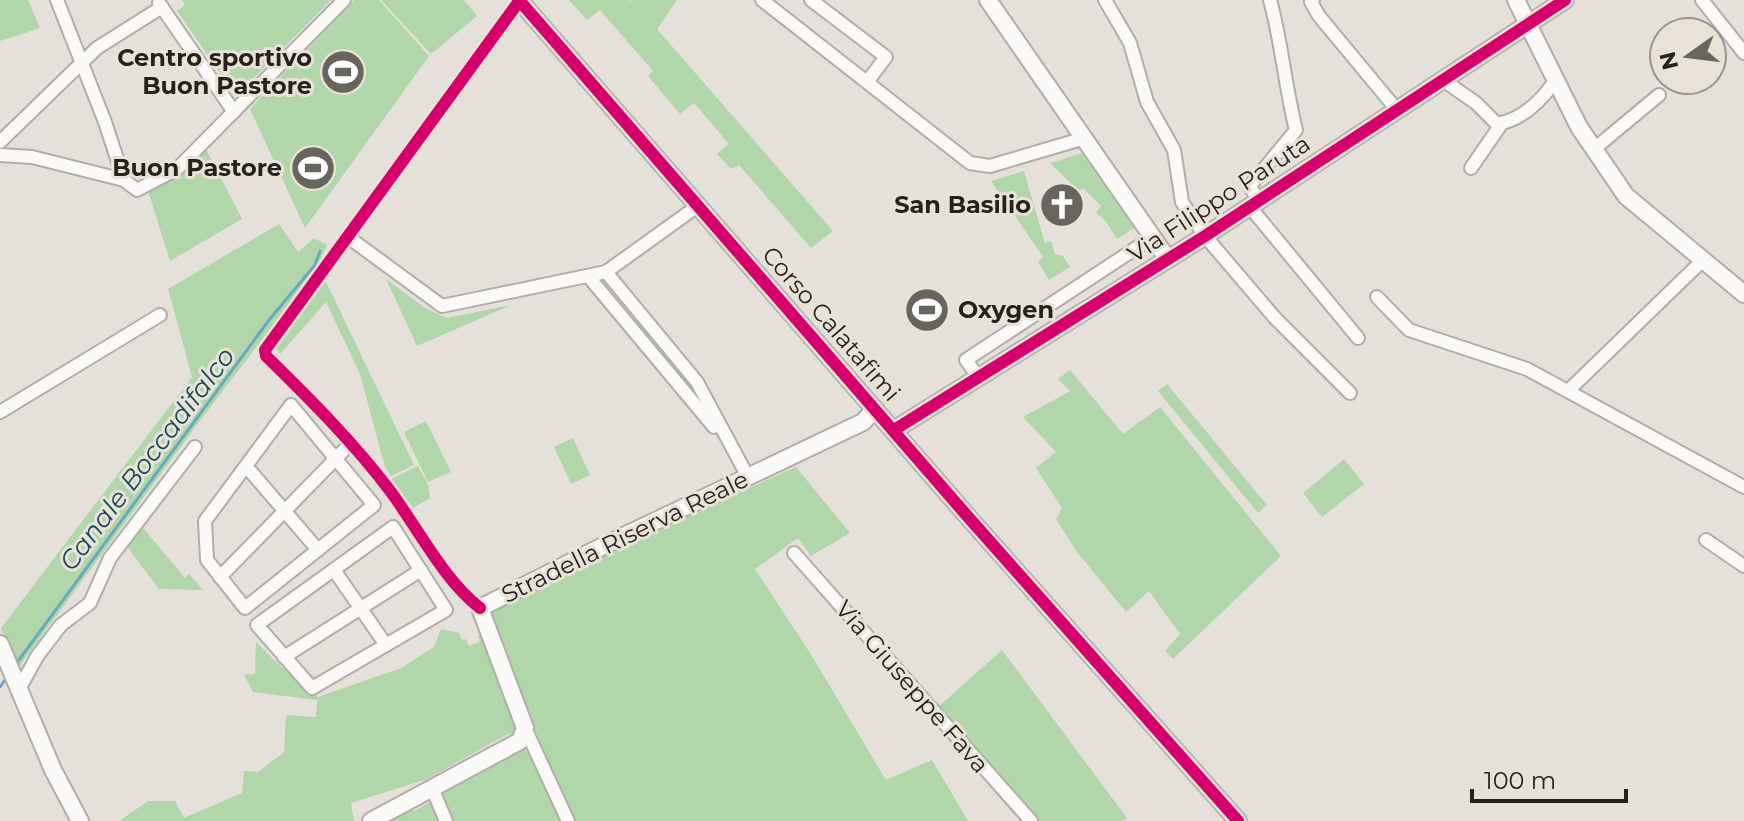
<svg xmlns="http://www.w3.org/2000/svg" width="1744" height="821" font-family="Montserrat,sans-serif">
<rect width="100%" height="100%" fill="#e5e1da"/>
<g fill="#b1d6aa">
<polygon points="0,0 28,0 40,28 0,41"/>
<polygon points="182,0 331,0 236,96 177,11 185,5"/>
<polygon points="354,0 379,0 429,56 305,228 250,109"/>
<polygon points="381,0 464,0 477,16 431,54"/>
<polygon points="569,0 628,0 631,2 630,0 677,0 657,29 833,231 811,248 739,165 731,169 717,154 729,144 694,103 680,114 648,76 653,71 600,10 587,20"/>
<polygon points="206,149 242,219 170,261 148,191 174,178"/>
<polygon points="1082,153 1134,228 1117,239 1106,221 1096,213 1101,206 1083,188 1079,191 1050,163"/>
<polygon points="1024,171 1045,243 1051,241 1055,254 1063,256 1070,267 1049,280 1038,262 1043,257 991,181"/>
<polygon points="279,224 298,252 314,238 327,245 316,269 202,418 18,668 1,628 192,377 168,289"/>
<polygon points="386,279 425,308 447,318 511,305 417,346"/>
<polygon points="326,282 414,465 391,476 385,467 360,374 326,302 280,354 275,345"/>
<polygon points="1070,370 1123,434 1160,407 1281,556 1173,659 1165,651 1180,634 1149,591 1126,612 1077,552 1056,519 1062,508 1036,468 1056,452 1023,417 1070,391 1058,379"/>
<polygon points="1167,384 1267,505 1258,513 1158,391"/>
<polygon points="426,421 451,472 428,482 404,432"/>
<polygon points="573,438 590,475 571,484 554,447"/>
<polygon points="1344,459 1364,484 1322,517 1303,493"/>
<polygon points="418,466 428,485 430,498 413,508 391,479"/>
<polygon points="796,467 850,533 811,556 798,538 755,569 810,653 886,780 932,760 968,821 575,821 528,714 492,617 494,609 607,552"/>
<polygon points="139,523 185,578 189,574 203,590 159,589 125,544"/>
<polygon points="441,629 459,633 462,640 466,639 469,646 480,642 478,636 483,634 518,726 514,737 510,733 427,779 351,803 354,821 119,821 148,801 175,801 184,818 242,793 244,771 258,772 284,752 286,715 316,717 317,700 253,692 244,675 255,674 256,642 276,662 318,697 401,668 434,647"/>
<polygon points="1002,650 1127,818 1123,821 1039,821 939,706"/>
<polygon points="520,749 525,750 533,757 563,821 382,821 410,806 414,811 438,798 437,794"/>
</g>
<g fill="none" stroke-linecap="round" stroke-linejoin="round">
<g stroke="#67aabf" stroke-width="3">
<polyline points="16,664 269,320 315,265 320,251"/>
<polyline points="0,687 7,677"/>
</g>
<g stroke="#b1aea9" stroke-width="16">
<g id="street">
<polyline points="57,0 105,122 124,180"/>
<polyline points="762,0 970,163 990,166 1085,138"/>
<polyline points="811,0 886,57 867,82"/>
<polyline points="1105,0 1130,43 1147,102 1174,150 1182,202 1205,236 1275,318 1350,393"/>
<polyline points="1313,0 1311,2 1319,16 1397,110"/>
<polyline points="1702,0 1744,53"/>
<polyline points="159,3 234,112"/>
<path d="M 1443,80 L 1476,103 L 1497,124 C 1521,120 1541,101 1555,81"/>
<polyline points="0,142 97,48 162,7"/>
<polyline points="1594,149 1659,95"/>
<polyline points="0,155 32,157 124,180 137,190 177,169 344,0"/>
<polyline points="1471,168 1502,123"/>
<path d="M 1258,201 L 1250,186 L 1296,130 C 1285,87 1282,43 1270,0"/>
<polyline points="1250,207 1358,338"/>
<polyline points="348,237 442,306 606,272 699,205"/>
<polyline points="606,272 697,382 748,477"/>
<polyline points="588,276 714,427"/>
<polyline points="1377,297 1409,330 1527,369 1744,487"/>
<polyline points="978,377 966,360 1153,237"/>
<polyline points="1568,391 1703,260"/>
<polygon points="291,405 374,505 245,608 207,560 205,521"/>
<polyline points="0,412 160,315"/>
<polyline points="246,466 318,550"/>
<polygon points="393,527 446,610 312,688 257,625"/>
<polyline points="1706,540 1744,566"/>
<polyline points="794,553 1031,821"/>
<polyline points="334,570 386,645"/>
<polyline points="220,577 351,443"/>
<path d="M 480,608 C 444,580 418,529 391,492 C 354,443 310,399 266,356 L 265,350 L 520,1"/>
<polyline points="284,657 421,570"/>
<polyline points="19,689 38,655 61,625 90,603 110,558 195,447"/>
<polyline points="525,728 568,821"/>
<polyline points="432,788 446,821"/>
</g>
</g>
<g stroke="#b1aea9" stroke-width="20">
<g id="secondary">
<polyline points="519,0 969,518 1238,821"/>
<polyline points="988,0 1167,258"/>
<polyline points="1516,0 1579,127 1626,196 1744,294"/>
<polyline points="894,430 1205,236 1565,0"/>
<polyline points="0,644 53,770 80,821"/>
<polyline points="371,821 520,741 525,728 480,608 603,546 863,422 875,409"/>
</g>
</g>
<use href="#street" stroke="#fbfaf9" stroke-width="12"/>
<use href="#secondary" stroke="#fbfaf9" stroke-width="16"/>
<g stroke="#e9e2d6" stroke-width="17">
<g id="cycleway">
<polyline points="519,0 969,518 1238,821"/>
<polyline points="894,430 1205,236 1565,0"/>
<path d="M 480,608 C 444,580 418,529 391,492 C 354,443 310,399 266,356 L 265,350 L 520,0"/>
</g>
</g>
<use href="#cycleway" stroke="#d6006c" stroke-width="12"/>
</g>
<defs>
<g id="stadium-disc" transform="scale(2.3)"><circle r="9.5" fill="#686560" stroke="#e9e2d6"/><path d="M0-5a6.5 5 0 1 0 0 10a6.5 5 0 1 0 0-10ZM-3.5-1.8h7v3.6h-7Z" fill="#fff"/></g>
<g id="church-disc" transform="scale(2.3)"><circle r="9.5" fill="#686560" stroke="#e9e2d6"/><path d="M-1.2-6h2.4v3.5h3.3v2.4h-3.3V6h-2.4V-.1h-3.3v-2.4h3.3Z" fill="#fff"/></g>
</defs>
<g fill-rule="evenodd">
<use href="#stadium-disc" x="343" y="72"/>
<use href="#stadium-disc" x="313" y="168"/>
<use href="#church-disc" x="1062" y="205"/>
<use href="#stadium-disc" x="927" y="310"/>
</g>
<g text-anchor="middle" stroke-width="6" stroke-linejoin="round" paint-order="stroke">
<g font-size="24" font-weight="bold" fill="#25221e" stroke="#e9e2d6" text-anchor="end">
<text x="312" y="66">Centro sportivo<tspan x="312" dy="28">Buon Pastore</tspan></text>
<text x="282" y="176">Buon Pastore</text>
<text x="1031" y="213">San Basilio</text>
<text x="958" y="318" text-anchor="start">Oxygen</text>
</g>
<g font-size="24" fill="#25221e" stroke="#e9e2d6">
<text transform="translate(1219 199) rotate(-33)" y="8">Via Filippo Paruta</text>
<text transform="translate(831 324) rotate(49)" y="8">Corso Calatafimi</text>
<text transform="translate(625 537) rotate(-26)" y="8">Stradella Riserva Reale</text>
<text transform="translate(912 687) rotate(49)" y="8">Via Giuseppe Fava</text>
</g>
<g font-size="26" font-style="italic" fill="#154b5d" stroke="#e9e2d6">
<text transform="translate(147 459) rotate(-53)" y="9">Canale Boccadifalco</text>
</g>
</g>
<g transform="translate(1688 56) rotate(256)"><circle r="38" fill="#e9e2d6" stroke="#9b958c" stroke-width="2"/>
<path d="M0-6L14 30L0 20L-14 30Z" fill="#686560"/>
<text y="-12" font-size="22" font-weight="bold" text-anchor="middle" fill="#25221e">N</text>
</g>
<path d="M1472 789v12h154v-12" fill="none" stroke="#25221e" stroke-width="4"/>
<text x="1484" y="789" font-size="24" fill="#25221e" stroke="#e9e2d6" stroke-width="6" paint-order="stroke">100 m</text>
</svg>
